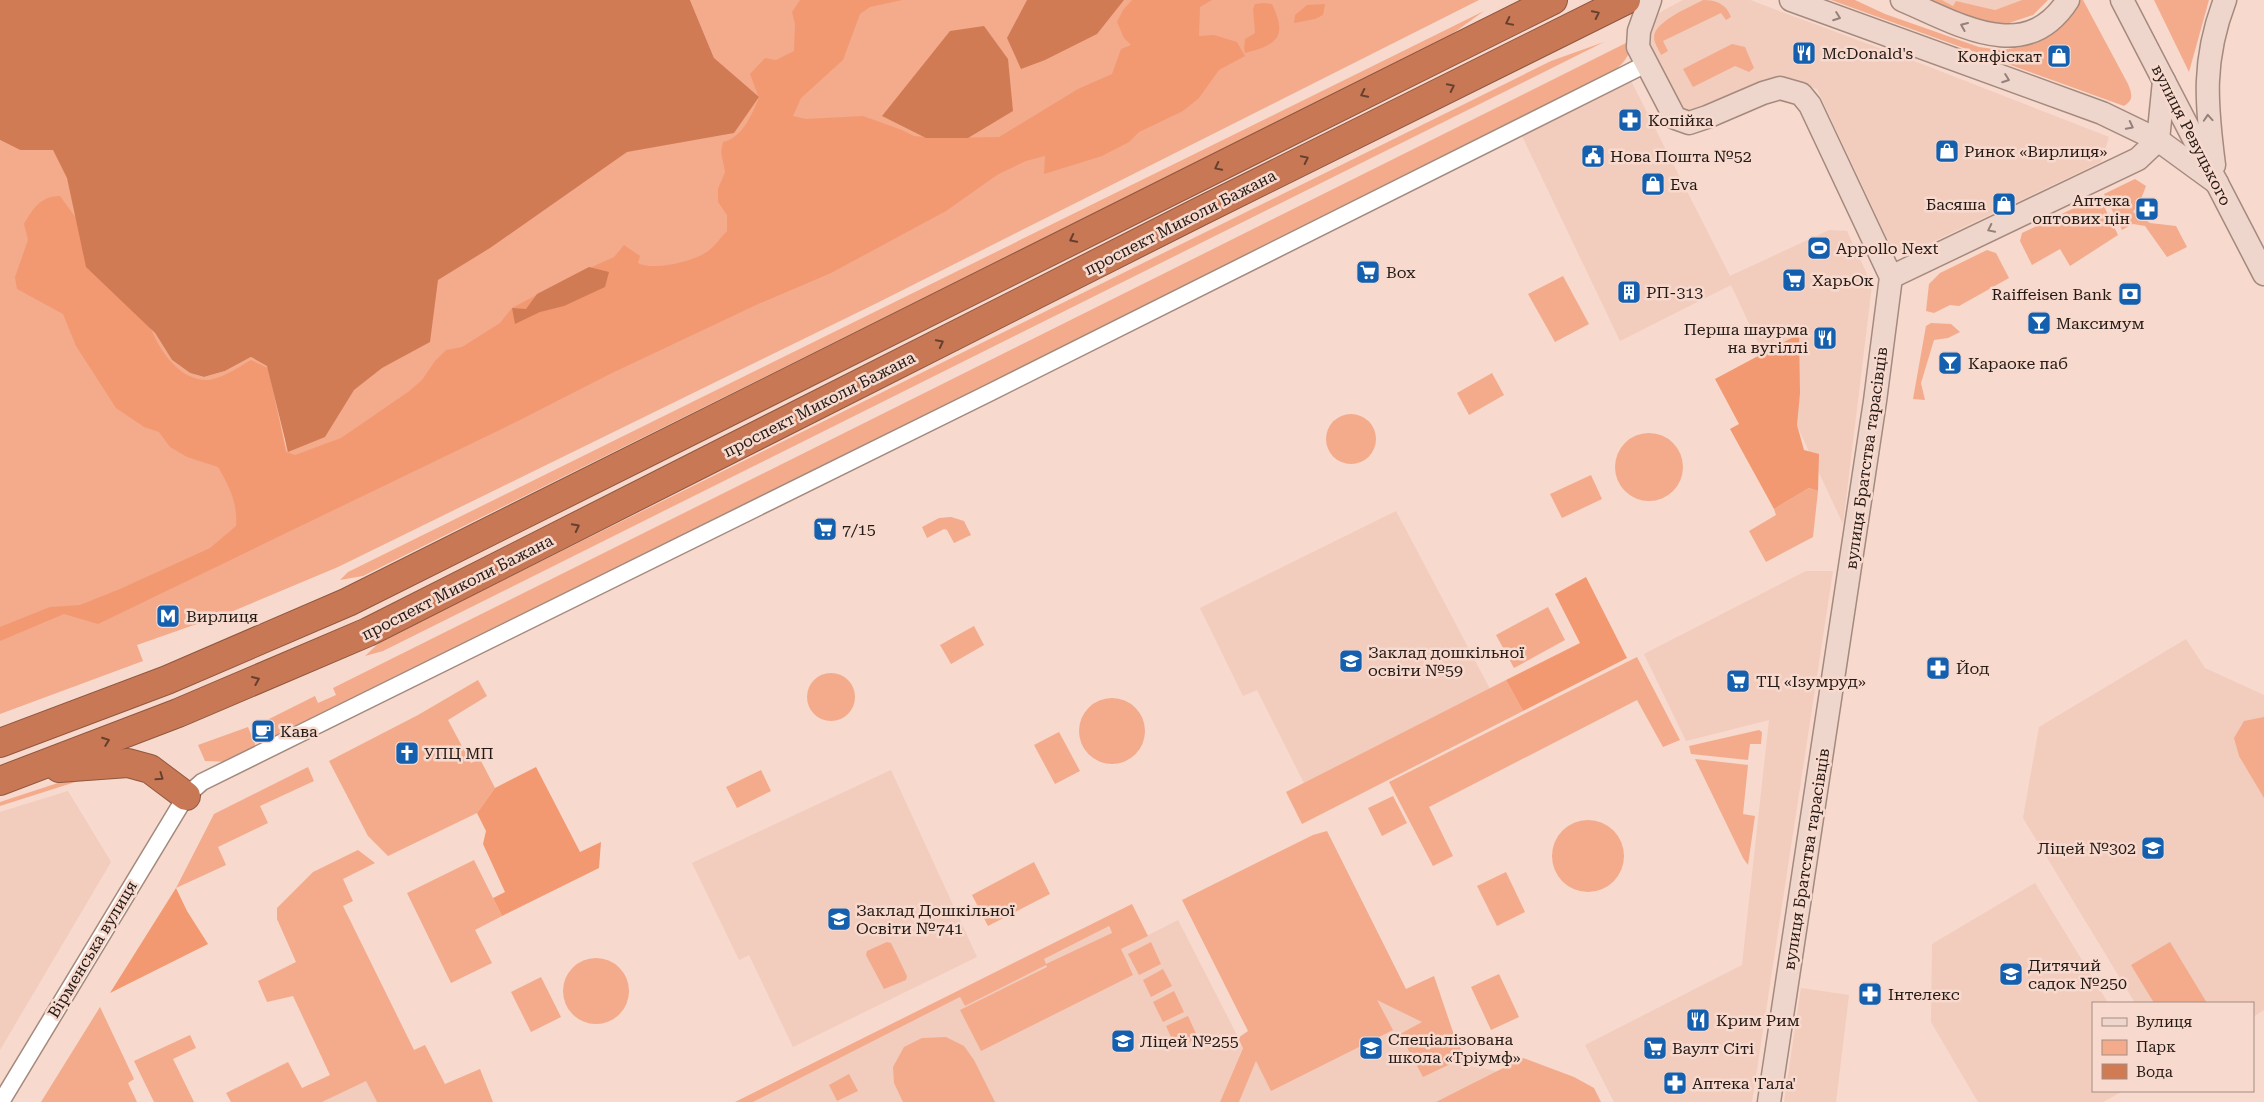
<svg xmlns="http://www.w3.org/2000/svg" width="2264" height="1102" font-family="'Roboto Serif',serif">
<rect width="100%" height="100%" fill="#f7d9cd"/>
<g fill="#f2ccbd">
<polygon points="1683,0 1750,0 1922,64 2109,137 2101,162 1909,253 1893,251 1817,89 1785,80 1768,79 1752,85 1707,110 1689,112 1670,101 1646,57 1651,19 1664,10"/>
<polygon points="1942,0 2022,0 1995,10 1956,1 1953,6"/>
<polygon points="1630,79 1730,276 1829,230 1847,231 1872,285 1843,524 1731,285 1620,341 1521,134"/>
<polygon points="1396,511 1490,689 1304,783 1257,690 1243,696 1200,608"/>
<polygon points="1806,571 1833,571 1752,1102 1614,1102 1585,1045 1742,965 1769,720 1686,741 1644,654"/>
<polygon points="2186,639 2205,668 2264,695 2264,1010 2253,1017 2253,1003 2135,1003 2023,818 2039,727"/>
<polygon points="891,770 977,957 793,1047 749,955 739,960 692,863"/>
<polygon points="68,791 111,862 0,1050 0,812"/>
<polygon points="2035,883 2108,1003 2093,1003 2093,1091 2123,1091 2103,1102 1978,1102 1931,1022 1932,944"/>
<polygon points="1178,920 1243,1047 1220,1102 753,1102 960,997 965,1006 1046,964 1043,959 1108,926 1121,949"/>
<polygon points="1801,988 1849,995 1836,1102 1784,1102"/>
<polygon points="1377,999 1455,1038 1470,1066 1529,1077 1513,1102 1239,1102 1256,1060"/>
<polygon points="366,1080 377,1102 322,1102"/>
</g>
<g fill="#f3ab8c" fill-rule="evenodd">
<path d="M 690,0 L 1479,0 L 879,302 L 338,567 L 231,612 L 137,645 L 143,661 L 0,714 L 0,140 L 20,150 L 53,150 L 371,321 L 714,58 ZM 86,267 L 274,358 L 287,452 L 268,366 L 251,357 L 225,371 L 204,377 L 190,373 L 172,360 L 155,333 Z"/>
<path d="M 1703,0 C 1717,0 1726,4 1731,17 L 1726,20 L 1721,13 L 1663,41 L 1668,51 L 1661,55 C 1659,50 1654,43 1654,37 C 1654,22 1690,7 1703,0 Z"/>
<path d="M 1831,0 L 1855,0 L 1885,14 L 1979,47 L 2001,50 L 2021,47 L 2037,39 L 2070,13 L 2080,0 L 2083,0 L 2128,84 C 2132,94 2134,100 2124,106 Z"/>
<polygon points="1917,0 1942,0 1953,6 1956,1 1995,10 2022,0 2048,0 2033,15 2006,24 1972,22"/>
<polygon points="2154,0 2209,0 2189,72"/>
<polygon points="1484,11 1441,42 363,576 340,580 348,572"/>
<path d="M 1632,40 C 1630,57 1623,65 1609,74 L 266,745 L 257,725 L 315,696 L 318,703 L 336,695 L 333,688 Z"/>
<polygon points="1604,42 383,651 365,656 382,640 1551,61"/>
<polygon points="1732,44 1745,47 1754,68 1749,72 1735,66 1693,87 1683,69"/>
<polygon points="2135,179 2146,186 2141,199 2133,212 2150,223 2176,226 2187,247 2167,257 2145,226 2133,224 2122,230 2104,194"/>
<polygon points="2099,196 2118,235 2070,266 2060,249 2032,265 2020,241 2022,233"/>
<polygon points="1987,250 1996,253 2009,278 1959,306 1950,305 1934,313 1926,311 1929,284 1940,273"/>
<polygon points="1563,276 1589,324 1555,342 1528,294"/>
<polygon points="1931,323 1951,324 1960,332 1948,338 1934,340 1921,383 1925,400 1913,399 1926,326"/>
<polygon points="1492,373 1504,395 1469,415 1457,393"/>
<circle cx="1351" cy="439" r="25"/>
<circle cx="1649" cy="467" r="34"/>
<polygon points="1591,475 1602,499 1562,518 1550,494"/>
<polygon points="1809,488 1818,491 1813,537 1766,562 1749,531 1776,515 1774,509"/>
<polygon points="951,517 964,521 971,535 954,543 947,530 944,529 927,538 922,527 939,518"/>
<polygon points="1548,607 1565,640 1514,668 1496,635"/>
<polygon points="974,626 984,645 951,664 940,645"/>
<polygon points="1637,657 1680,740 1663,747 1637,700 1429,807 1453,856 1433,866 1389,782"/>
<circle cx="831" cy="697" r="24"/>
<polygon points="478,680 487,696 448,720 471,763 480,759 495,788 477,813 388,856 368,836 329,761 418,715"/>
<polygon points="1506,680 1523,711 1302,824 1286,792"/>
<circle cx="1112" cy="731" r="33"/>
<polygon points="2264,717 2264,798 2239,756 2234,738 2244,721"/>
<polygon points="248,727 257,749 233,762 205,761 198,745"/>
<polygon points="1759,730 1762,732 1761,744 1750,744 1748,760 1691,754 1689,746"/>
<polygon points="1059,732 1080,771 1055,784 1034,745"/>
<polygon points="1695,759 1748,765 1743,814 1755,816 1748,865 1743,858"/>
<polygon points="308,767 314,781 260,806 268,823 218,847 226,865 176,888 214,814"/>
<polygon points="761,770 771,791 737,808 726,787"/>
<polygon points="91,777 0,806 0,802 70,779"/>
<polygon points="1393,796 1407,823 1382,836 1368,808"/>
<circle cx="1588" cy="856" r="36"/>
<polygon points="1327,831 1406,989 1434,976 1455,1038 1465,1057 1423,1077 1400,1034 1422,1022 1377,1000 1393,1030 1271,1091 1256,1061 1239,1102 1220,1102 1243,1048 1238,1038 1248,1031 1182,900 1313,835"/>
<polygon points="358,850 375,863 343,879 353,901 343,906 414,1050 425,1045 445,1084 480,1069 493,1102 377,1102 366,1081 322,1102 231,1102 226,1093 288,1062 302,1088 330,1075 293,996 267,1002 258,981 296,962 277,919 277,908 313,872"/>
<polygon points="474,860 502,916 475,930 492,963 451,983 407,893"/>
<polygon points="1034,862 1050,894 988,926 972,895"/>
<polygon points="1506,872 1525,912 1497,926 1477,886"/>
<path d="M 1132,904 L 1148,936 L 1121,949 L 1133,975 L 981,1051 L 960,1010 L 1047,967 L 1046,965 L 965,1006 L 960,997 L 753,1102 L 735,1102 ZM 1109,926 L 1112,933 L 1046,964 L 1044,959 Z"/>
<polygon points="887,942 891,943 907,976 906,980 884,989 866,955 867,951"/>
<polygon points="1151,942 1161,964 1139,975 1128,954"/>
<polygon points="2170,942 2207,1003 2154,1003 2131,965"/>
<circle cx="596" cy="991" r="33"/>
<polygon points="1163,969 1172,986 1151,997 1143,980"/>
<polygon points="1499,974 1519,1017 1491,1030 1471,987"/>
<polygon points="541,977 561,1017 531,1032 511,992"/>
<polygon points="1174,991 1184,1012 1163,1022 1153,1002"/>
<polygon points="100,1007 134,1079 128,1083 137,1102 41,1102"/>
<polygon points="1188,1016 1198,1038 1176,1048 1166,1026"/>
<polygon points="190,1035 196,1048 173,1059 194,1102 154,1102 134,1061"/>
<polygon points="946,1037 964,1046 974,1060 995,1102 903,1102 894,1083 893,1067 904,1047 922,1038"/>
<polygon points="1523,1058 1574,1077 1594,1088 1601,1102 1436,1102"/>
<polygon points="849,1074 858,1091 837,1101 829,1085"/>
</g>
<g fill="#f29972">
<path d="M 800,0 L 902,0 L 870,7 L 860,14 L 843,60 L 801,98 L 793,116 L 806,119 L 863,116 L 902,130 L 914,136 L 939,138 L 999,137 L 1078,89 L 1112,74 L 1121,49 L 1131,45 L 1124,38 L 1117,22 L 1123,10 L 1132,0 L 1212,0 L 1200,7 L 1199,36 L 1214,35 L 1237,42 L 1245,56 L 1219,70 L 1199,98 L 1183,111 L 1139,132 L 1129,142 L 1102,156 L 1044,174 L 1045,156 L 1026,161 L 997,175 L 946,211 L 831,273 L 756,305 L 610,374 L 516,422 L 98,624 L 64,614 L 0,641 L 0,627 L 50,607 L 80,605 L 120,589 L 210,548 L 236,526 C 238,503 229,486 218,467 L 187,457 L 170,447 L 159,432 L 144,427 L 116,408 L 76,346 L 63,314 L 17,289 L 15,277 L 28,240 L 24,224 C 33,209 40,196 60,196 L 145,312 C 153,339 172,377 204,380 C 219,381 239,367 251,360 L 268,368 L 286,452 L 295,455 L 341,438 L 408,392 L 422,380 L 435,361 L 446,350 L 462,347 L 500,323 L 512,308 L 574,275 L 614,257 L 624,245 L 640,256 L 638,263 C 652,271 691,262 705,253 C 713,249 720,238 727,231 L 727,215 L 718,202 L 718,189 L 725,172 L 721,152 L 723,142 C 743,137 751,116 759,98 L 750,74 L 765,58 L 776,60 L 794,51 L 795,24 L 792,12 Z"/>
<path d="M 1264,3 L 1272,4 C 1288,37 1277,45 1245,53 L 1244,49 L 1245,39 L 1255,33 L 1253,9 L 1255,4 Z"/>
<polygon points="1325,4 1323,15 1315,19 1294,23 1295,15 1307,5"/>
<polygon points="1799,334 1800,393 1797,425 1804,450 1819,454 1818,491 1809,488 1774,509 1730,429 1739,424 1715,379"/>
<polygon points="1586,577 1627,658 1523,711 1506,680 1580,643 1555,594"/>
<polygon points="536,767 580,852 601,842 599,868 502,916 493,898 505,892 483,844 486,831 477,813 495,788"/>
<polygon points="176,888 187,911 208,944 110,993"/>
</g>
<g fill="#d17b55">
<polygon points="0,0 690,0 714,58 759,97 734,133 627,152 490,248 438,280 430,342 382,368 354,390 325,437 288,452 267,366 251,357 225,371 204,377 190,373 172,360 155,333 86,267 67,178 53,150 20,150 0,140"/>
<polygon points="1027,0 1124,0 1097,34 1045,60 1021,69 1007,38"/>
<polygon points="984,26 1008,59 1013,111 968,138 926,138 882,116 950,31"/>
<polygon points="589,267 609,272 605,287 564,306 540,312 515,324 512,308 526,309 537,294"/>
</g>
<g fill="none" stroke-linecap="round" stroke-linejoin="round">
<g stroke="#a4897d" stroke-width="19">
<polyline id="street" points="1,1102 186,796 202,782 991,392 1646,64"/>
</g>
<g stroke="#a4897d" stroke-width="25">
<g id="secondary">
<polyline points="1650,0 1639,31 1638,47 1675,118 1689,123 1707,117 1763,93 1780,88 1801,94 1810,105 1891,277 1875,401 1769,1102"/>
<polyline points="1791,0 2102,113 2158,140 2217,183"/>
<path d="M 1902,0 C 1957,23 2025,67 2068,0"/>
<polyline points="2122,0 2264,274"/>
<path d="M 2214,165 C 2206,103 2202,60 2225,0"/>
<polyline points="1891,277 2138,159 2158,140 2164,81"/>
</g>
</g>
<g stroke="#8f573f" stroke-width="30">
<g id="highway">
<polyline points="0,743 167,680 348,602 1553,0"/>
<polyline points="59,768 128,763 150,769 186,796"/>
<polyline points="0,781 178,713 368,632 1199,212 1626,0"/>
</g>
</g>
<use href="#street" stroke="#fff" stroke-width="16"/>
<use href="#secondary" stroke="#eed6cc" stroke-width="22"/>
<use href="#highway" stroke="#c87855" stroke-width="28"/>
</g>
<defs><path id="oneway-chevron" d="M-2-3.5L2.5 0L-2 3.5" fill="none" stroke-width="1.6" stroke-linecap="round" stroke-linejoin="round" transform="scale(1.25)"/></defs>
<g stroke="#66402f">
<use href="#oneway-chevron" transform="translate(1596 14) rotate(-26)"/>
<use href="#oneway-chevron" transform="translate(1509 22) rotate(154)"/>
<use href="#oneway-chevron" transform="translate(1451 87) rotate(-26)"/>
<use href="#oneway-chevron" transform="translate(1364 94) rotate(154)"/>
<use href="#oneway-chevron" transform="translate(1305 159) rotate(-26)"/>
<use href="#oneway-chevron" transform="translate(1218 167) rotate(154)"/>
<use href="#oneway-chevron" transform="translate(1073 239) rotate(153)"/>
<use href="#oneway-chevron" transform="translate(940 343) rotate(-27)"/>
<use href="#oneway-chevron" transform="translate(576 527) rotate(-27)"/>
<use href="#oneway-chevron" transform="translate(256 680) rotate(-23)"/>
<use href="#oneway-chevron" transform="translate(106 741) rotate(-21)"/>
<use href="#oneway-chevron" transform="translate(160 777) rotate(35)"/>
</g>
<g stroke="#93817a">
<use href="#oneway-chevron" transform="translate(1837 17) rotate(20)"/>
<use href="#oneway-chevron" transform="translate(1964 26) rotate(-157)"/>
<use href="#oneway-chevron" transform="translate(2006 79) rotate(20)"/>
<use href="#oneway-chevron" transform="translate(2208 118) rotate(-94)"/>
<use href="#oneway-chevron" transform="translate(2130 126) rotate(27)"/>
<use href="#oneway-chevron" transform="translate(1991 229) rotate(154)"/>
</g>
<defs>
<g id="restaurant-square" transform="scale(1.25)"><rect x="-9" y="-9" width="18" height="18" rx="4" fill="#145fae" stroke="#f7d9cd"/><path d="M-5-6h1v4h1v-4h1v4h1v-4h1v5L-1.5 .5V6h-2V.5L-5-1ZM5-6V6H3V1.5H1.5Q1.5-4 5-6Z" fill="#fff"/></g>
<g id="shop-square" transform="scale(1.25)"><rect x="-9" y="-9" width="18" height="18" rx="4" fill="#145fae" stroke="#f7d9cd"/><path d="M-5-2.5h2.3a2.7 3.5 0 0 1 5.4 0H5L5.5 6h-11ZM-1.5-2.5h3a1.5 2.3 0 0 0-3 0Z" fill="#fff"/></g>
<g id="pharmacy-square" transform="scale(1.25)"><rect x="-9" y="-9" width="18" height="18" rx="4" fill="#145fae" stroke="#f7d9cd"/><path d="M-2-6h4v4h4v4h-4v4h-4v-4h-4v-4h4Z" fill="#fff"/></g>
<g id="civic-square" transform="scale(1.25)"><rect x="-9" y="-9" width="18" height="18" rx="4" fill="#145fae" stroke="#f7d9cd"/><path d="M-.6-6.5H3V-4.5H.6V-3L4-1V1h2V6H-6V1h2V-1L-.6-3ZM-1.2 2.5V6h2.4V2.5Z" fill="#fff"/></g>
<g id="stadium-square" transform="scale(1.25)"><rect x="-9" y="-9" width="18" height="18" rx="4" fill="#145fae" stroke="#f7d9cd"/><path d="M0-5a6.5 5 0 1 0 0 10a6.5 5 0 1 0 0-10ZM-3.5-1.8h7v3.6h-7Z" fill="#fff"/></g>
<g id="supermarket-square" transform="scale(1.25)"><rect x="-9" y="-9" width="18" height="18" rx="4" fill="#145fae" stroke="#f7d9cd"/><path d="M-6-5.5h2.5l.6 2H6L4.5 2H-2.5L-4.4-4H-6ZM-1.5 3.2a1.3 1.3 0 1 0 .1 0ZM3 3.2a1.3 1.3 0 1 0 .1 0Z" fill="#fff"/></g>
<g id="building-square" transform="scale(1.25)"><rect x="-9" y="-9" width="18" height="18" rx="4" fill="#145fae" stroke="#f7d9cd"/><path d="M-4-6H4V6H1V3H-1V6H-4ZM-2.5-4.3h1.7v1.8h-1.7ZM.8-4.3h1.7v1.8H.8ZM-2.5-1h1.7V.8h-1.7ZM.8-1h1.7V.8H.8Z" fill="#fff"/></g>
<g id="bank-square" transform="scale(1.25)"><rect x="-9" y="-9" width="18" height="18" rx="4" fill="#145fae" stroke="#f7d9cd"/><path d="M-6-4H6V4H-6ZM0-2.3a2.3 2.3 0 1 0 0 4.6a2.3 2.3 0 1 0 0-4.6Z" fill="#fff"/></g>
<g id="bar-square" transform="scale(1.25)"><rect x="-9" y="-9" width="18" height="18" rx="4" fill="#145fae" stroke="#f7d9cd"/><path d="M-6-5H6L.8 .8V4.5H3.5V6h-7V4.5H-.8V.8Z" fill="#fff"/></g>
<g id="metro-square" transform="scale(1.25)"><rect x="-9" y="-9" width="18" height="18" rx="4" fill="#145fae" stroke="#f7d9cd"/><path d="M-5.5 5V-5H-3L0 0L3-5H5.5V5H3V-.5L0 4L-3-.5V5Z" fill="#fff"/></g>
<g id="school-square" transform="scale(1.25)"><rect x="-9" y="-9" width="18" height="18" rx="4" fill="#145fae" stroke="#f7d9cd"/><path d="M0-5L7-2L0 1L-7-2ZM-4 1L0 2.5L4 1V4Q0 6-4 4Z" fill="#fff"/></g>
<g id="cafe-square" transform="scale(1.25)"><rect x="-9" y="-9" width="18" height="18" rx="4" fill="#145fae" stroke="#f7d9cd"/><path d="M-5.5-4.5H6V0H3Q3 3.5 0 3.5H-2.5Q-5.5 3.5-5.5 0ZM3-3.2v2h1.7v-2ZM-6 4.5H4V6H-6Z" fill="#fff"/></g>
<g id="church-square" transform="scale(1.25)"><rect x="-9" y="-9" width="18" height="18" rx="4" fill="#145fae" stroke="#f7d9cd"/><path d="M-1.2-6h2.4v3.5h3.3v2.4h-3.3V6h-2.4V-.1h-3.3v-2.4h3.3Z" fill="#fff"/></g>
</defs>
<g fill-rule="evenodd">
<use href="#restaurant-square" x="1804" y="53"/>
<use href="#shop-square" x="2059" y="56"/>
<use href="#pharmacy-square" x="1630" y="120"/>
<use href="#shop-square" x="1947" y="151"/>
<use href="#civic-square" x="1593" y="156"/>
<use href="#shop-square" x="1653" y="184"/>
<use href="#shop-square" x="2004" y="204"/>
<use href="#pharmacy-square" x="2147" y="209"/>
<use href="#stadium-square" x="1819" y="248"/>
<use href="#supermarket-square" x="1368" y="272"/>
<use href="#supermarket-square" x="1794" y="280"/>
<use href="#building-square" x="1629" y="292"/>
<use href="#bank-square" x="2130" y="294"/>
<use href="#bar-square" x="2039" y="323"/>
<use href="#restaurant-square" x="1825" y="338"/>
<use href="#bar-square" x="1950" y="363"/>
<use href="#supermarket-square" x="825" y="529"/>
<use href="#metro-square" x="168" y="616"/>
<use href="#school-square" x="1351" y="661"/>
<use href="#pharmacy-square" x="1938" y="668"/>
<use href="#supermarket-square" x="1738" y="681"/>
<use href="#cafe-square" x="263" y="731"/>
<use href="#church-square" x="407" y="753"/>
<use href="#school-square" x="2153" y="848"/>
<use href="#school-square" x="839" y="919"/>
<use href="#school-square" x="2011" y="974"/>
<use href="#pharmacy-square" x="1870" y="994"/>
<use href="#restaurant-square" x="1698" y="1020"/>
<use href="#school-square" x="1123" y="1041"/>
<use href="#school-square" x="1371" y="1048"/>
<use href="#supermarket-square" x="1655" y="1048"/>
<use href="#pharmacy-square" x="1675" y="1083"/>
</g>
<g text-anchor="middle" stroke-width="5" stroke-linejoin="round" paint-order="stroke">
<g font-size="16" fill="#241a15" stroke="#f7d9cd" text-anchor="start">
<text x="1822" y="59">McDonald's</text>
<text x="2042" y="62" text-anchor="end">Конфіскат</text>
<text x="1648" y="126">Копійка</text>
<text x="1964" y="157">Ринок «Вирлиця»</text>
<text x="1610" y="162">Нова Пошта №52</text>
<text x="1670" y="190">Eva</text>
<text x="2130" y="206" text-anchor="end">Аптека<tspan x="2130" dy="18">оптових цін</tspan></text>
<text x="1986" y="210" text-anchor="end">Басяша</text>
<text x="1836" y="254">Appollo Next</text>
<text x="1386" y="278">Box</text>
<text x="1812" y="286">ХарьОк</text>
<text x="1646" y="298">РП-313</text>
<text x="2112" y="300" text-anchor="end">Raiffeisen Bank</text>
<text x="2056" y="329">Максимум</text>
<text x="1808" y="335" text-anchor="end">Перша шаурма<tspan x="1808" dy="18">на вугіллі</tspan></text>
<text x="1968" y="369">Караоке паб</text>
<text x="842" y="535">7/15</text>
<text x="186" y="622">Вирлиця</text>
<text x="1368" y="658">Заклад дошкільної<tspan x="1368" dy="18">освіти №59</tspan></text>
<text x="1956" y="674">Йод</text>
<text x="1756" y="687">ТЦ «Ізумруд»</text>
<text x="280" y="737">Кава</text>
<text x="424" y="759">УПЦ МП</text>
<text x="2136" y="854" text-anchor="end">Ліцей №302</text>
<text x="856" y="916">Заклад Дошкільної<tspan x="856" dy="18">Освіти №741</tspan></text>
<text x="2028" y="971">Дитячий<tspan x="2028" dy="18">садок №250</tspan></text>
<text x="1888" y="1000">Інтелекс</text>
<text x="1716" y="1026">Крим Рим</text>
<text x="1388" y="1045">Спеціалізована<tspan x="1388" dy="18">школа «Тріумф»</tspan></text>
<text x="1140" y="1047">Ліцей №255</text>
<text x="1672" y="1054">Ваулт Сіті</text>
<text x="1692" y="1089">Аптека 'Гала'</text>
</g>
<g font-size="16" fill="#241a15" stroke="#f7d9cd">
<text transform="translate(2192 135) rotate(63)" y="6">вулиця Ревуцького</text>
<text transform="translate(1180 222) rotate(-27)" y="6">проспект Миколи Бажана</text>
<text transform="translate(819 404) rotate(-27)" y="6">проспект Миколи Бажана</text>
<text transform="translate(1866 458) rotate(-82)" y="6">вулиця Братства тарасівців</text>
<text transform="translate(457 587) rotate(-27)" y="6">проспект Миколи Бажана</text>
<text transform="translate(1806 859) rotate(-81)" y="6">вулиця Братства тарасівців</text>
<text transform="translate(92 949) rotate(-59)" y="6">Вірменська вулиця</text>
</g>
</g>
<rect x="2092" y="1002" width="162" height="90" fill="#f7d9cd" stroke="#a38d83"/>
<rect x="2102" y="1018" width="25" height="8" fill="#eed6cc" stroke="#a38d83"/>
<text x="2136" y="1027" font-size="15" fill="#241a15">Вулиця</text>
<rect x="2102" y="1040" width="25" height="15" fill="#f3ab8c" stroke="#a38d83"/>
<text x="2136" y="1052" font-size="15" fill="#241a15">Парк</text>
<rect x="2102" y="1064" width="25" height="15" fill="#d17b55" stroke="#a38d83"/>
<text x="2136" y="1077" font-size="15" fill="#241a15">Вода</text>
</svg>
